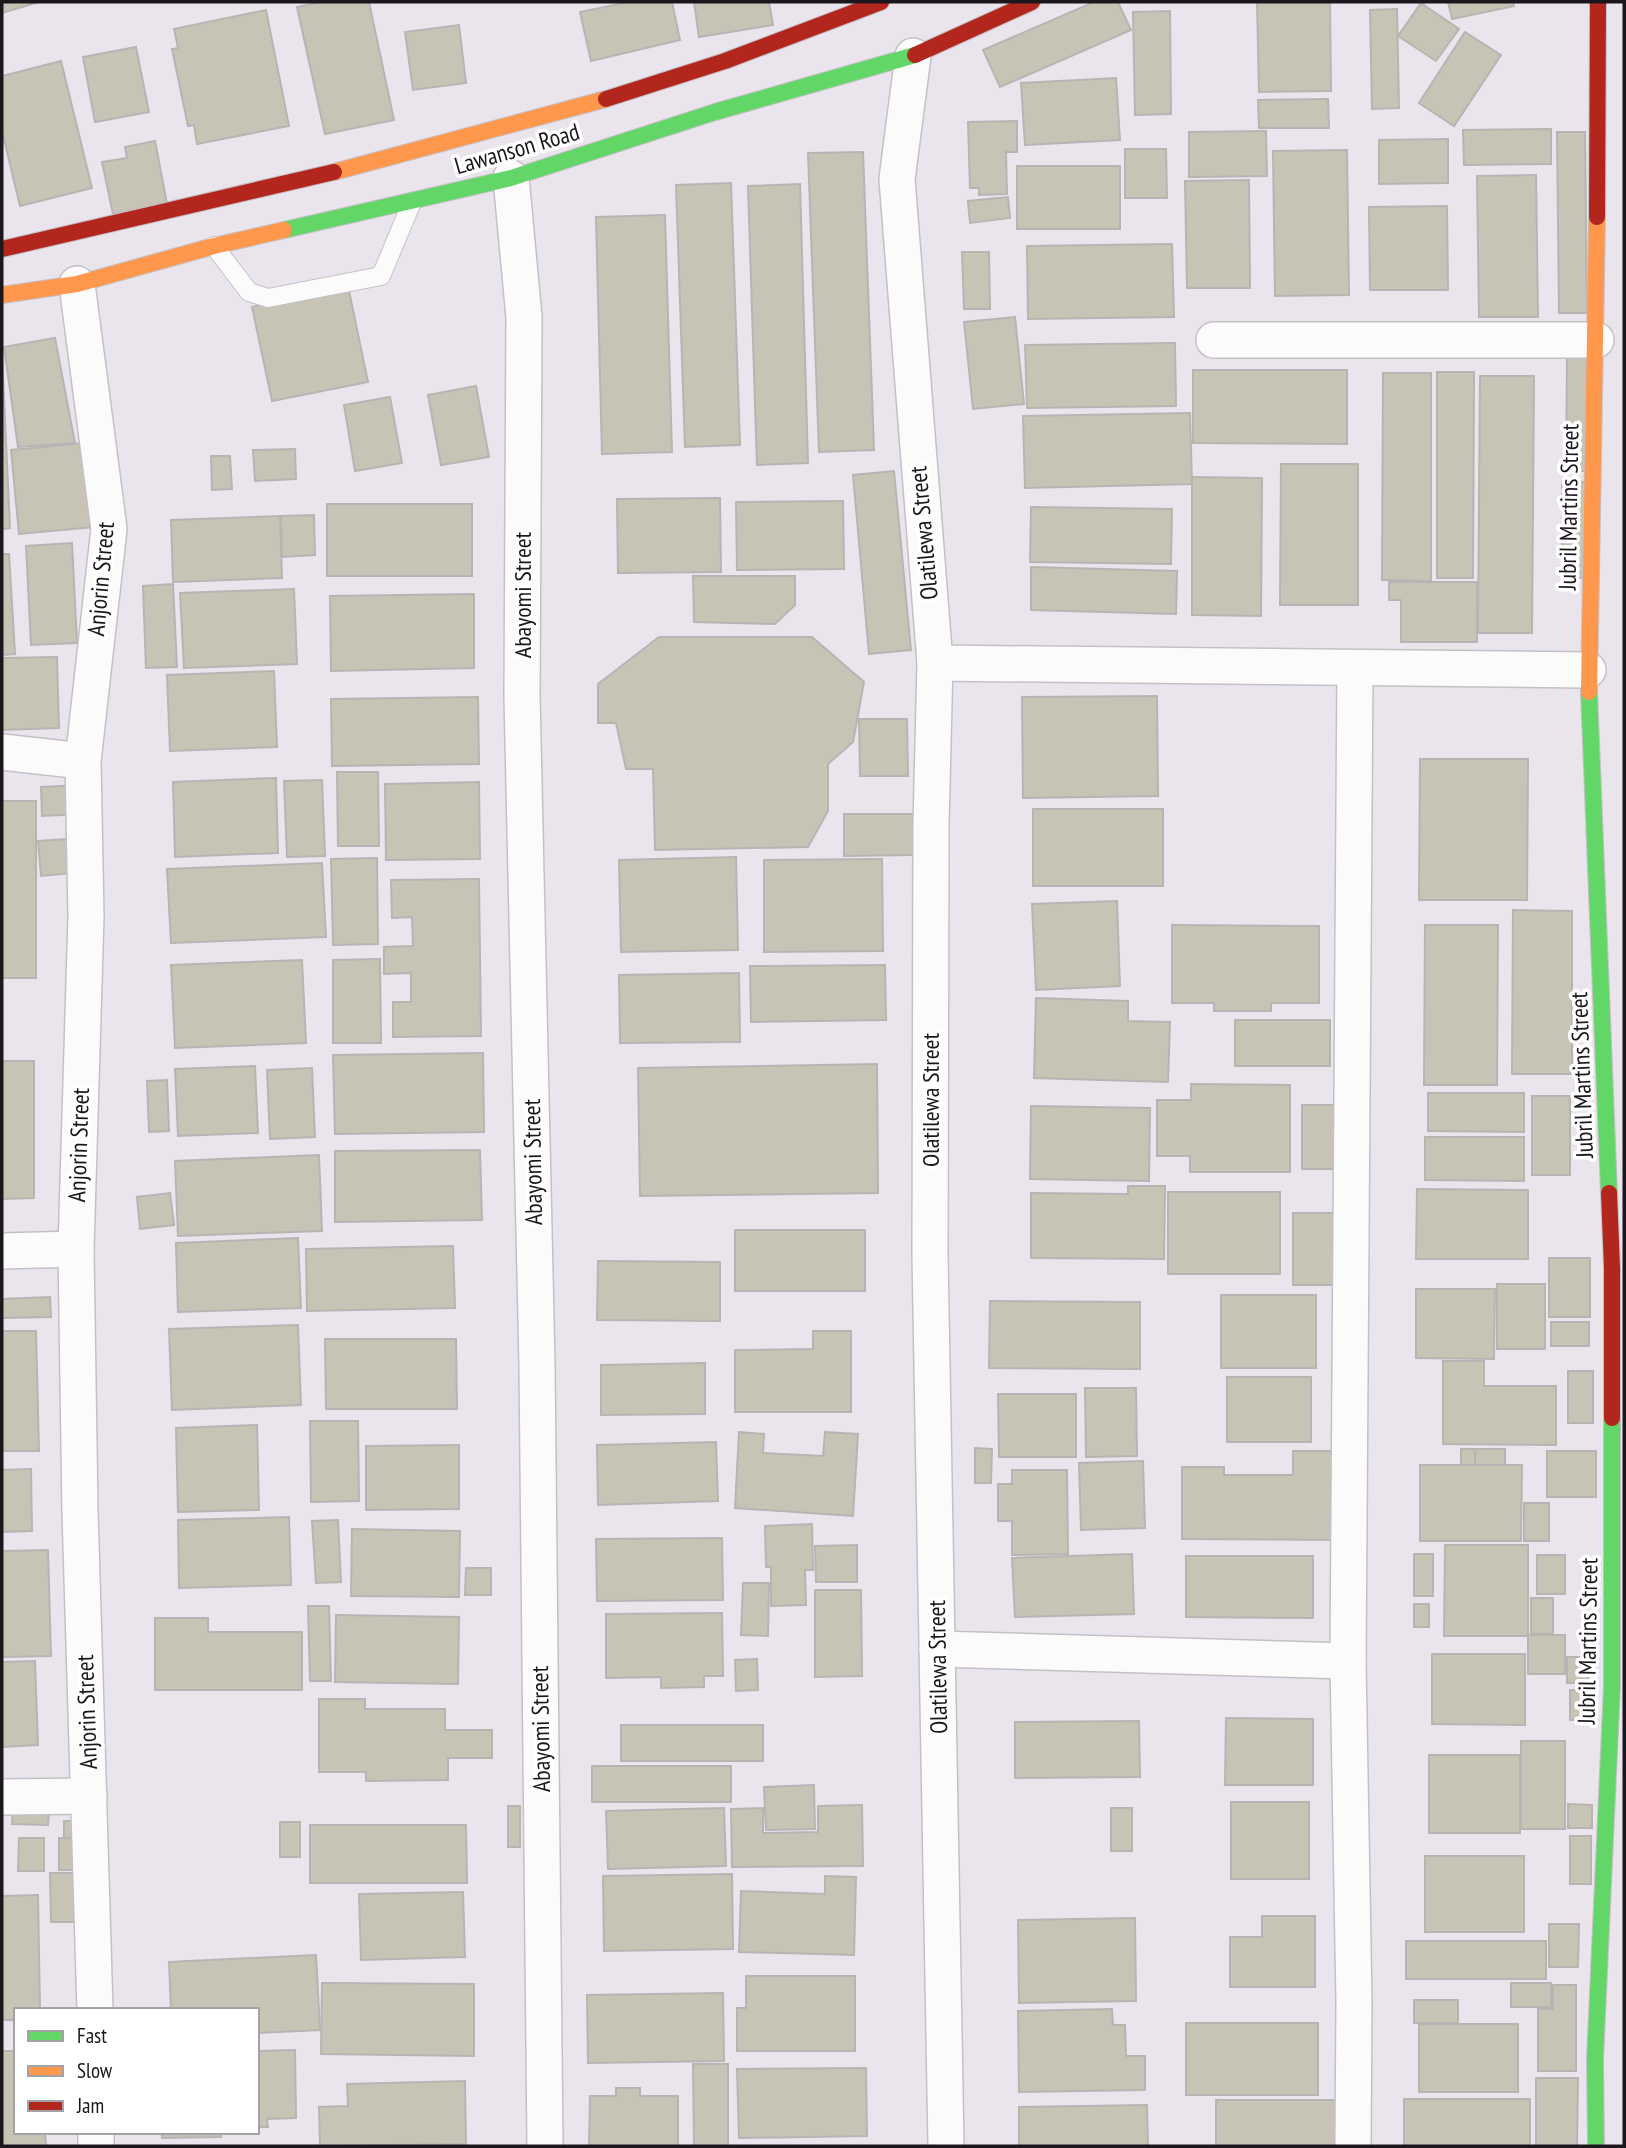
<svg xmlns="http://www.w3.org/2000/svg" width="1626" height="2148" font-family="'PT Sans Narrow',sans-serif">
<rect width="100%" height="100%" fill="#eae4ec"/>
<g fill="#c8c4b5" stroke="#b7b4b4" stroke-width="2">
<polygon points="2,2 39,2 2,13"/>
<polygon points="322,2 369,2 394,120 325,134 297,7"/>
<polygon points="629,2 672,2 680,40 591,61 580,12"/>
<polygon points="694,2 769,2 773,25 699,37"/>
<polygon points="1094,2 1118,2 1131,30 1000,87 983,50"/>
<polygon points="1257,2 1330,2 1331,91 1259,92"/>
<polygon points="1448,2 1513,2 1514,6 1452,19"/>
<polygon points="1421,3 1459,29 1436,61 1398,36"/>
<polygon points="1397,9 1399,108 1372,109 1370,10"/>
<polygon points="266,10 289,126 197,144 194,125 188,126 172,49 178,48 174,29"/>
<polygon points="1170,11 1171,114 1135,115 1133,12"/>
<polygon points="459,25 466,83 413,90 405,32"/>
<polygon points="1465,32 1501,55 1454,126 1419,103"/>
<polygon points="136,47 149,112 95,122 83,57"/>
<polygon points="61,61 92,188 20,206 2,131 2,76"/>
<polygon points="1116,78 1120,140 1025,145 1021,83"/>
<polygon points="1328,99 1329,128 1259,128 1258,100"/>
<polygon points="1017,121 1017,152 1006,152 1007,194 979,195 979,188 970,188 968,122"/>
<polygon points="1551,129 1551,164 1464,165 1463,130"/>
<polygon points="1266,131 1267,176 1189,177 1189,132"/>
<polygon points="1557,132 1585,132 1587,313 1559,313"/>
<polygon points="1448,139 1448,183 1379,184 1379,140"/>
<polygon points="155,141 167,204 113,214 102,162 127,158 125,147"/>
<polygon points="1125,149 1166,149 1167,198 1125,198"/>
<polygon points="1347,150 1349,295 1275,296 1273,151"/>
<polygon points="863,152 874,450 819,452 808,153"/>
<rect x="1017" y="166" width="103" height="63"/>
<polygon points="1536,175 1538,317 1479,317 1477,176"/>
<polygon points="1249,180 1250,288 1187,288 1185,181"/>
<polygon points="731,183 740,445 685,447 676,185"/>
<polygon points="800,184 808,463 757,465 748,186"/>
<polygon points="1008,197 1010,218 970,223 968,201"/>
<polygon points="1447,206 1448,290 1370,290 1369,207"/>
<polygon points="665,215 672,452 602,454 596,217"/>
<polygon points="1172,244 1174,317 1028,319 1027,246"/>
<polygon points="962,252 989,252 990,309 964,309"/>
<polygon points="348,286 368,382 272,401 252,307"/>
<polygon points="1015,317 1024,404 973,409 964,322"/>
<polygon points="55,338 75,443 18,447 4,347"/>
<polygon points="1175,343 1176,406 1027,408 1025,345"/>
<polygon points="2,356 10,528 2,529"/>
<polygon points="1567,357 1590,357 1589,471 1566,471"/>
<polygon points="1193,370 1347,370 1347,444 1193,443"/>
<polygon points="1437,372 1474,372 1473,578 1437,578"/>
<polygon points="1383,373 1431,373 1431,581 1382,580"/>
<polygon points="1480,376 1534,376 1532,633 1478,633"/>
<polygon points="476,386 489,457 441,465 428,395"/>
<polygon points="390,397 402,463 355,471 344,405"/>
<polygon points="1190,413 1192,484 1025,488 1023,416"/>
<polygon points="85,443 94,527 19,534 11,450"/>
<polygon points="295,449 296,479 255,481 253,450"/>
<polygon points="211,456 230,456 232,489 212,490"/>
<polygon points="1281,464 1358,464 1358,605 1280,605"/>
<polygon points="894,471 911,650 869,654 853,475"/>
<polygon points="1192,477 1262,478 1261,616 1192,615"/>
<polygon points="1562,481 1585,482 1585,578 1562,578"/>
<polygon points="720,498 721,572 618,573 617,499"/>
<polygon points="843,501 844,569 737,570 736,502"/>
<rect x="327" y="504" width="145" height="72"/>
<polygon points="1031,507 1172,509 1171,564 1030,562"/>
<polygon points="314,515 315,555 282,557 281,516"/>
<polygon points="280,516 282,578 173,582 171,520"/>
<polygon points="72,543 77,643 31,645 26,546"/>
<polygon points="2,554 9,554 15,654 2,655"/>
<polygon points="1031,567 1177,571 1176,614 1031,610"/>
<polygon points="693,576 795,576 795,605 775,624 694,622"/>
<polygon points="1389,582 1477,582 1477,642 1401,642 1401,600 1389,600"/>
<polygon points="173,584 177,667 146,668 143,586"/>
<polygon points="294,589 297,664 184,668 180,593"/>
<polygon points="474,594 474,668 331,671 330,596"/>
<polygon points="659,637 812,637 864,682 853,742 828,764 828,811 808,847 655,850 653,769 626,769 616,723 598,723 598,684"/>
<polygon points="57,657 59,728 2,730 2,658"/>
<polygon points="274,671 277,747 170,751 167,675"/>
<polygon points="1157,696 1158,796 1023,798 1022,697"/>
<polygon points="478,697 479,764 332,766 331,699"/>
<polygon points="859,719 907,719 908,776 860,776"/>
<polygon points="1420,759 1528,759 1527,900 1419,900"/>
<polygon points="337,772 378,772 379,846 338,846"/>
<polygon points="276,778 278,853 175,857 173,782"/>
<polygon points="322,780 325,856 287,857 284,781"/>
<polygon points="479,782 480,859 386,860 385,784"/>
<polygon points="81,785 83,814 42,816 41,787"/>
<rect x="2" y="801" width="34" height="177"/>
<rect x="1033" y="809" width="130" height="77"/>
<polygon points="844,814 913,814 913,855 844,856"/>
<polygon points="83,838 83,872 41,876 38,841"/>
<polygon points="736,857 738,950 621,952 619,860"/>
<polygon points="377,858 378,944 333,945 331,859"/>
<polygon points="882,859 883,951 764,952 764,860"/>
<polygon points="322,863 326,937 171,943 167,869"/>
<polygon points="479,879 481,1036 393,1037 393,1002 411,1002 411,973 384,974 384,947 413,946 412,917 392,918 391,880"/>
<polygon points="1117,901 1120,986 1036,990 1032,904"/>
<polygon points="1513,910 1572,911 1572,1074 1512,1074"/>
<polygon points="1172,925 1319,926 1319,1003 1271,1003 1271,1011 1214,1011 1214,1003 1172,1003"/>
<polygon points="1425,925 1498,925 1497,1085 1424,1085"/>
<polygon points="380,959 381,1043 333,1043 333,960"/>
<polygon points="302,960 306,1043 175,1048 171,965"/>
<polygon points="885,965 886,1020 751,1022 750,966"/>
<polygon points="739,973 740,1042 620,1043 619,975"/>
<polygon points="1036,998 1128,1001 1128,1021 1170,1022 1168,1082 1034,1078"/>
<rect x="1235" y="1020" width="95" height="46"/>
<polygon points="483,1053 484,1132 335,1134 333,1055"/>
<polygon points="2,1061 34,1061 34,1198 2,1199"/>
<polygon points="877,1064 878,1193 640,1196 638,1068"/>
<polygon points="255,1066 258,1133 178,1136 175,1069"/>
<polygon points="312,1068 315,1137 270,1139 267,1070"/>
<polygon points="167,1080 169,1131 149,1132 147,1081"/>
<polygon points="1191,1084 1290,1085 1290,1172 1190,1172 1190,1156 1157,1156 1157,1100 1191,1100"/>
<polygon points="1428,1093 1524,1093 1524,1132 1428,1131"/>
<rect x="1532" y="1096" width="38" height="79"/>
<polygon points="1302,1105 1347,1105 1346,1169 1302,1169"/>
<polygon points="1031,1106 1150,1108 1149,1181 1030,1179"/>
<polygon points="1425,1137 1524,1137 1524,1181 1425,1180"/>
<polygon points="480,1150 482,1220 335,1222 335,1151"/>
<polygon points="319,1155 322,1231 178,1236 175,1161"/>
<polygon points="1128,1186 1165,1186 1164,1259 1031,1258 1031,1193 1128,1194"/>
<polygon points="1417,1189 1528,1190 1528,1259 1416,1259"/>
<rect x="1168" y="1192" width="112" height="82"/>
<polygon points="170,1193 174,1225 140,1229 137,1197"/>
<rect x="1293" y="1213" width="48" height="72"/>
<rect x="735" y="1230" width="130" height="61"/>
<polygon points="298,1238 301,1308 178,1312 176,1243"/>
<polygon points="453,1246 455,1308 307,1311 306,1249"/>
<rect x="1549" y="1258" width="41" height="59"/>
<polygon points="598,1261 720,1262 720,1321 597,1320"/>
<rect x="1497" y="1284" width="48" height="65"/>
<polygon points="1416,1289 1495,1289 1494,1359 1416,1358"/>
<rect x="1221" y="1295" width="95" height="73"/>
<polygon points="50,1297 51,1317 2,1318 2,1299"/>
<polygon points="990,1301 1140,1302 1140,1369 989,1368"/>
<rect x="1551" y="1322" width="38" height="24"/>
<polygon points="298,1325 301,1405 172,1410 169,1329"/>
<polygon points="2,1331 36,1331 39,1451 2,1451"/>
<polygon points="813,1331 851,1331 851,1412 735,1412 735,1350 813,1349"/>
<polygon points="325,1339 456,1339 457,1409 326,1409"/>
<polygon points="1443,1361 1484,1361 1484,1386 1556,1386 1556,1445 1443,1444"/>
<polygon points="705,1363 705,1414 601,1415 601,1365"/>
<rect x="1568" y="1371" width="25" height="52"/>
<rect x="1227" y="1377" width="84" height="65"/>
<polygon points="1085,1388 1136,1388 1137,1456 1086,1457"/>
<polygon points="998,1394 1076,1394 1076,1457 999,1457"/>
<polygon points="310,1421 358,1421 359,1501 311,1502"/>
<polygon points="257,1425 259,1510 178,1512 176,1428"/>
<polygon points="739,1432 764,1434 763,1453 823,1456 825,1432 858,1434 853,1516 735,1508"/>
<polygon points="716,1442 718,1501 598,1505 597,1445"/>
<polygon points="459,1445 459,1509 366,1510 366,1446"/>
<polygon points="975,1448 992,1449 991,1483 975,1483"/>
<rect x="1461" y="1449" width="14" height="16"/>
<rect x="1475" y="1449" width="30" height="16"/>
<polygon points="1293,1451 1343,1451 1343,1540 1182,1539 1182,1467 1224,1467 1224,1475 1293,1475"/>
<rect x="1547" y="1451" width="49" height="46"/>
<polygon points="1143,1461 1145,1528 1081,1530 1079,1463"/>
<polygon points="1420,1465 1522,1465 1521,1541 1420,1541"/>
<polygon points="31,1469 32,1531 2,1532 2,1470"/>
<polygon points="1012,1470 1067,1470 1068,1554 1012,1555 1012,1521 998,1521 998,1484 1012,1484"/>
<rect x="1524" y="1503" width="25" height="38"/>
<polygon points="289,1517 291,1585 179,1588 178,1520"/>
<polygon points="338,1520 341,1582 316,1583 312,1521"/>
<polygon points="812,1524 813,1570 805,1570 806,1605 771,1606 771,1567 766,1567 765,1526"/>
<polygon points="352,1529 460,1531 459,1597 351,1596"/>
<polygon points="722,1538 723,1600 597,1601 596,1539"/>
<polygon points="857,1545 857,1582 816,1582 815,1546"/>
<polygon points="1445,1545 1528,1545 1528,1636 1444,1636"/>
<polygon points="48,1550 51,1656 2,1657 2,1551"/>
<polygon points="1132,1554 1134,1614 1015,1617 1012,1558"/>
<rect x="1414" y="1554" width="19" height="42"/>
<rect x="1537" y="1555" width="28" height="39"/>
<polygon points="1186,1556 1313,1556 1313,1618 1186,1617"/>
<polygon points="466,1568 491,1568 491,1595 465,1595"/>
<polygon points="743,1583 769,1583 768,1636 741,1635"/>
<polygon points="815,1590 861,1590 862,1676 815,1677"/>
<rect x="1531" y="1598" width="22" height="36"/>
<rect x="1414" y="1604" width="15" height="23"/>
<polygon points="308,1606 329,1606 331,1681 310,1681"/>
<polygon points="722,1613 723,1676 704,1676 704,1687 661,1688 661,1677 606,1678 606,1614"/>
<polygon points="336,1615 459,1617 458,1684 335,1682"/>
<polygon points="155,1618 208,1618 208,1632 302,1632 302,1690 155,1690"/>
<rect x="1528" y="1635" width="37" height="39"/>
<polygon points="1432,1654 1525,1654 1525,1725 1432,1724"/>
<rect x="1567" y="1657" width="21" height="26"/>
<polygon points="757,1659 758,1690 736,1691 735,1660"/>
<polygon points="35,1661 38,1745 2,1747 2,1662"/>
<rect x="1570" y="1690" width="25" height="30"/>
<polygon points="319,1699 365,1699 365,1709 445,1709 445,1730 492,1730 492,1758 448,1758 448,1780 366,1781 366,1772 319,1772"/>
<polygon points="1226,1718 1313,1719 1313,1785 1225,1785"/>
<polygon points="1139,1721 1140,1777 1015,1778 1015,1722"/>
<rect x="621" y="1725" width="142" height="36"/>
<rect x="1521" y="1741" width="44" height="88"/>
<rect x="1429" y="1755" width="91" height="78"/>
<rect x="592" y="1766" width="139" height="36"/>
<polygon points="814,1785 815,1829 766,1830 764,1787"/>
<rect x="1231" y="1802" width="78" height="77"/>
<polygon points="1568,1804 1592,1805 1592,1828 1568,1828"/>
<polygon points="862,1805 863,1866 732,1867 731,1809 763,1808 763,1833 818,1832 818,1806"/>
<rect x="508" y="1806" width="12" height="41"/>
<polygon points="13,1807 49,1809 48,1825 12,1824"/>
<polygon points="724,1808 726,1866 608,1869 606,1811"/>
<rect x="1111" y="1808" width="21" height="43"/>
<rect x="64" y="1821" width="14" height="17"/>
<rect x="280" y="1822" width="20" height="35"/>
<polygon points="310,1825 466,1825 467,1883 310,1883"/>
<rect x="1570" y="1836" width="21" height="48"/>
<polygon points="19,1838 44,1838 44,1871 18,1871"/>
<polygon points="59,1838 82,1839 82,1870 59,1870"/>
<rect x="1425" y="1856" width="99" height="76"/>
<polygon points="50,1873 81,1873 83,1922 51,1922"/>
<polygon points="732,1874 733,1949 604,1951 603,1876"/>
<polygon points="825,1876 856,1877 854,1955 739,1952 741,1891 825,1894"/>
<polygon points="463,1892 465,1957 361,1960 359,1894"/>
<polygon points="38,1895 40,2010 16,2010 16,2020 2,2020 2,1896"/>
<polygon points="1262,1916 1315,1916 1315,1987 1230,1987 1230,1937 1262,1937"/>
<polygon points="1135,1918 1136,2001 1019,2003 1018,1920"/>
<polygon points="1549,1924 1579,1924 1578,1967 1549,1967"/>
<rect x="1406" y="1941" width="140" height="38"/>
<polygon points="316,1955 320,2030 257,2033 257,2010 171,2010 169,1962"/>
<polygon points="746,1976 855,1976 855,2051 737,2051 737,2008 746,2008"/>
<polygon points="322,1983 474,1984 474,2056 321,2054"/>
<rect x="1511" y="1983" width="40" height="24"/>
<polygon points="1553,1985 1576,1985 1576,2071 1538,2071 1538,2009 1553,2009"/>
<polygon points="723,1993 724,2061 588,2063 587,1995"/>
<rect x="1414" y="2000" width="44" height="23"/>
<polygon points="1112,2009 1113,2025 1125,2025 1126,2056 1145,2056 1145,2090 1019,2092 1018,2011"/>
<rect x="1186" y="2023" width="132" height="72"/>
<rect x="1419" y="2024" width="99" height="68"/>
<polygon points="295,2050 296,2118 267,2119 268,2127 257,2127 257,2051"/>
<polygon points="2,2051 16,2051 16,2132 45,2132 46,2146 2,2146"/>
<polygon points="693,2064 728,2064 728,2146 694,2146"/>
<polygon points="866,2068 867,2136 739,2138 737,2069"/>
<polygon points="1536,2078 1578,2078 1577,2146 1536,2146"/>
<polygon points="465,2081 466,2144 320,2146 319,2107 348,2106 347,2084"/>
<polygon points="616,2088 640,2088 640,2096 678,2096 678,2146 589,2146 590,2096 616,2096"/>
<rect x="1404" y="2099" width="126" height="47"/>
<rect x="1216" y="2100" width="120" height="46"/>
<polygon points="1147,2105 1148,2146 1019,2146 1019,2107"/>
<polygon points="162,2132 221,2132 221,2137 162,2138"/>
</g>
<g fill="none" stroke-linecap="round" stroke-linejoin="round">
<g stroke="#c5c0c6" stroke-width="20">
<polyline id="lane" points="214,246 249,292 268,298 381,276 412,202"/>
</g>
<g stroke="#c5c0c6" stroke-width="38">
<g id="street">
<polyline points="913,56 897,179 935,663 931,825 930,1255 946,2146"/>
<polyline points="511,178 524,317 522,696 537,1364 545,2146"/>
<polyline points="77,284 109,529 83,761 86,916 76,1249 80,1511 95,2010"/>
<polyline points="1214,340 1596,340"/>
<polyline points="935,663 1588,670"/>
<polyline points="2,752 83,761"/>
<polyline points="2,1251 76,1249"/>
<polyline points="937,1649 1348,1661"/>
<polyline points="2,1797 89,1796"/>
<polyline points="96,2132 96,2146"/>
<polyline points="1353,2146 1354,2003 1348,1661 1355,668"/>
</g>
</g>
<g stroke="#c5c0c6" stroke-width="18">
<g id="fast">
<polyline points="284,230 511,178 715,112 915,55"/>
<polyline points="1589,692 1609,1193"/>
<polyline points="1596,2146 1595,2059 1612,1686 1612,1418"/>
</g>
</g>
<g stroke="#c5c0c6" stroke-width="18">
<g id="slow">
<polyline points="334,172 606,99"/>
<polyline points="2,295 77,284 214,246 284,230"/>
<polyline points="1589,692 1597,217"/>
</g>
</g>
<g stroke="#c5c0c6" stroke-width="18">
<g id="jam">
<polyline points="915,55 1032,2"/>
<polyline points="606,99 725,61 881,2"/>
<polyline points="1597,217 1598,2"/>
<polyline points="2,249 334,172"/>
<polyline points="1609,1193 1612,1268 1612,1418"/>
</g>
</g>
<use href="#lane" stroke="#fcfbfc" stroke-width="18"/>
<use href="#street" stroke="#fcfbfc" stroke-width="35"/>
<use href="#fast" stroke="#63d668" stroke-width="16"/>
<use href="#slow" stroke="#ff974d" stroke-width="16"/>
<use href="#jam" stroke="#b3261e" stroke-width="16"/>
</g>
<g text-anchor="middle" stroke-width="7" stroke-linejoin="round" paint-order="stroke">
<g font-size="24" fill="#1c171d" stroke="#fff">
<text transform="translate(517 149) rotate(-16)" y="8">Lawanson Road</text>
<text transform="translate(1569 507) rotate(-89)" y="8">Jubril Martins Street</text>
<text transform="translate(924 533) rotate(-95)" y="8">Olatilewa Street</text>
<text transform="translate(101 579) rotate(-85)" y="8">Anjorin Street</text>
<text transform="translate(523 595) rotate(-90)" y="8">Abayomi Street</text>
<text transform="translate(1582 1075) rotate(-92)" y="8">Jubril Martins Street</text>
<text transform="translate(931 1100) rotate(-90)" y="8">Olatilewa Street</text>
<text transform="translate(79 1145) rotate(-88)" y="8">Anjorin Street</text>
<text transform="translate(533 1162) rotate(-91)" y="8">Abayomi Street</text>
<text transform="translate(1588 1641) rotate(-89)" y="8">Jubril Martins Street</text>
<text transform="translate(938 1667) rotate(-91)" y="8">Olatilewa Street</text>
<text transform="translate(87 1712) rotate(-92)" y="8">Anjorin Street</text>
<text transform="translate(541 1729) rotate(-91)" y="8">Abayomi Street</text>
</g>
</g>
<rect width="1626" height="2148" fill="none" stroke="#1c171d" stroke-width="7"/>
<rect x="14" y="2008" width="245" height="126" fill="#ffffff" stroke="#a4a2a5" stroke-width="2"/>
<rect x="28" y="2031" width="35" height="10" fill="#63d668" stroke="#a4a2a5" stroke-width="2"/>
<text x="77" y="2043" font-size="21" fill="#1c171d">Fast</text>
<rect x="28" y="2066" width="35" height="10" fill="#ff974d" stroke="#a4a2a5" stroke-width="2"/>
<text x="77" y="2078" font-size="21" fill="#1c171d">Slow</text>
<rect x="28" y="2101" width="35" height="10" fill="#b3261e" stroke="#a4a2a5" stroke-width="2"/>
<text x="77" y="2113" font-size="21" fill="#1c171d">Jam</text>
</svg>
